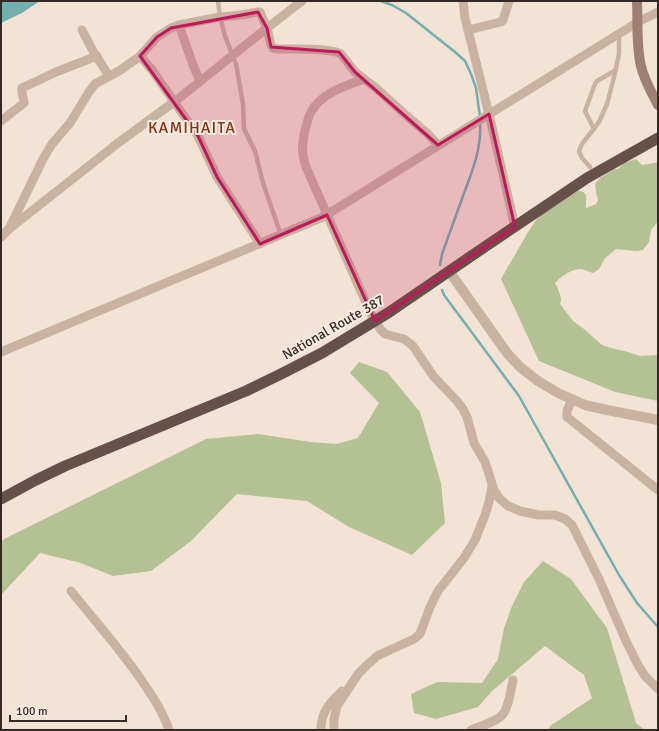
<svg xmlns="http://www.w3.org/2000/svg" width="659" height="731" font-family="Signika,sans-serif">
<rect width="100%" height="100%" fill="#f2e3d4"/>
<g fill="#b3c194">
<path d="M 636,159 L 642,165 L 655,163 L 658,162 L 658,221 L 651,230 L 649,242 L 643,250 L 636,251 L 616,249 L 605,258 L 599,269 L 593,273 C 589,272 584,269 580,269 C 572,269 560,277 555,283 C 558,290 563,297 560,304 L 573,321 L 584,329 L 602,345 L 611,348 L 628,352 L 640,356 L 658,355 L 658,401 L 615,392 L 539,361 L 501,279 L 528,232 L 542,211 L 549,210 L 578,191 C 590,191 585,201 586,208 L 596,204 L 598,200 L 596,192 L 595,184 L 600,178 L 614,169 L 618,169 L 624,163 Z"/>
<polygon points="359,362 387,372 420,412 441,483 445,523 412,555 349,527 307,501 237,494 191,541 151,571 113,576 81,563 40,553 1,595 1,542 4,539 206,439 258,434 311,442 336,444 358,438 379,403 350,373"/>
<polygon points="543,561 571,579 607,628 636,723 645,730 548,730 550,726 592,698 584,675 545,646 492,691 478,707 436,719 414,713 411,694 437,682 482,683 498,659 504,628 512,606 524,582"/>
</g>
<polygon fill="#72b0b0" points="1,1 40,1 22,13 1,23"/>
<g fill="none" stroke-linecap="round" stroke-linejoin="round">
<g stroke="#72b0b0" stroke-width="2.5">
<polyline points="381,1 392,5 406,13 455,52 465,61 471,74 476,88 480,117"/>
<path d="M 440,265 L 442,254 C 449,235 456,215 463,196 C 472,172 482,148 480,122"/>
<polyline points="442,290 444,295 519,396 619,575 637,603 658,627"/>
</g>
<g stroke="#cab2a0" stroke-width="4.5">
<polyline points="218,1 220,17 225,36 236,64 243,104 244,129 255,151 263,183 281,235"/>
<polyline points="594,129 585,111 595,84 597,81 616,70"/>
<polyline points="590,167 582,158 579,151 582,144 599,122 607,104 614,77 619,54 619,34"/>
</g>
<g stroke="#cab2a0" stroke-width="9">
<polyline points="463,1 465,18 489,114 515,227"/>
<polyline points="179,25 193,65 200,81"/>
<polyline points="82,30 93,51 109,76"/>
<polyline points="468,30 501,22 503,20 509,1"/>
<polyline points="140,56 152,70 198,136 217,177 260,244"/>
<path d="M 364,79 C 345,86 321,93 311,112 C 308,117 307,124 305,130 C 302,144 301,152 306,167 L 371,314 L 381,330 L 385,334 L 404,339 L 413,346 L 434,377 L 457,401 L 463,409 L 467,417 L 474,443 L 485,462 L 488,471 L 494,490 L 499,498 L 508,506 L 520,511 L 539,515 L 555,515 L 565,519 L 572,525 L 599,579 L 626,641 L 638,665 L 645,676 L 658,689"/>
<path d="M 1,121 L 24,103 C 24,98 21,93 22,88 L 56,72 L 97,56"/>
<path d="M 9,229 L 43,159 L 52,144 L 70,123 L 89,92 L 95,84 L 119,71 L 139,57 L 157,37 L 171,28 L 179,25 L 220,17 L 241,15 L 258,12 L 260,12 L 267,28 L 271,45 L 273,48 L 278,49 C 292,49 332,48 341,54 L 355,72 L 376,88 L 408,117 L 428,134 L 438,145"/>
<polyline points="1,237 9,229 118,143 178,99 267,28 302,1"/>
<polyline points="1,352 323,217 638,22 658,12"/>
<polyline points="572,399 567,411 567,417 658,490"/>
<path d="M 71,591 C 95,621 121,650 142,681 C 153,697 163,712 169,730"/>
<path d="M 321,730 C 321,711 330,703 342,691"/>
<polyline points="334,730 334,719 337,706 358,674 366,666 377,656 414,639 420,634 430,607 438,591 464,558 475,540 485,515 489,502 492,486"/>
<path d="M 471,730 C 480,726 497,722 503,714 C 509,707 511,689 513,680"/>
</g>
<polyline stroke="#cab2a0" stroke-width="10" points="449,271 507,353 520,367 538,381 558,393 585,405 607,410 658,420"/>
<path stroke="#9d8072" stroke-width="10" d="M 637,1 C 638,22 636,46 641,66 C 644,80 652,93 658,105"/>
<polyline stroke="#665047" stroke-width="11" points="1,499 36,480 65,466 246,391 281,374 322,353 388,313 486,246 587,178 658,138"/>
</g>
<path fill="#c2185b" fill-opacity="0.2" stroke="#c2185b" stroke-width="3" stroke-linejoin="round" d="M 258,12 L 267,28 L 271,47 L 339,52 L 355,72 L 438,145 L 489,114 L 515,227 L 375,321 L 327,215 L 260,244 L 217,177 L 198,136 L 140,56 L 157,37 L 171,28 Z"/>
<g text-anchor="middle" stroke-width="4" stroke-linejoin="round" paint-order="stroke">
<g font-size="14" fill="#332824" stroke="#faede0">
<text transform="translate(333 327) rotate(-30)" y="5">National Route 387</text>
</g>
<g font-size="16" letter-spacing="1" fill="#872f18" stroke="#faede0">
<text x="192" y="133">KAMIHAITA</text>
</g>
</g>
<rect width="659" height="731" fill="none" stroke="#332824" stroke-width="4"/>
<path d="M10 715v6h116v-6" fill="none" stroke="#332824" stroke-width="2"/>
<text x="16" y="715" font-size="12" fill="#332824" stroke="#faede0" stroke-width="3" paint-order="stroke">100 m</text>
</svg>
